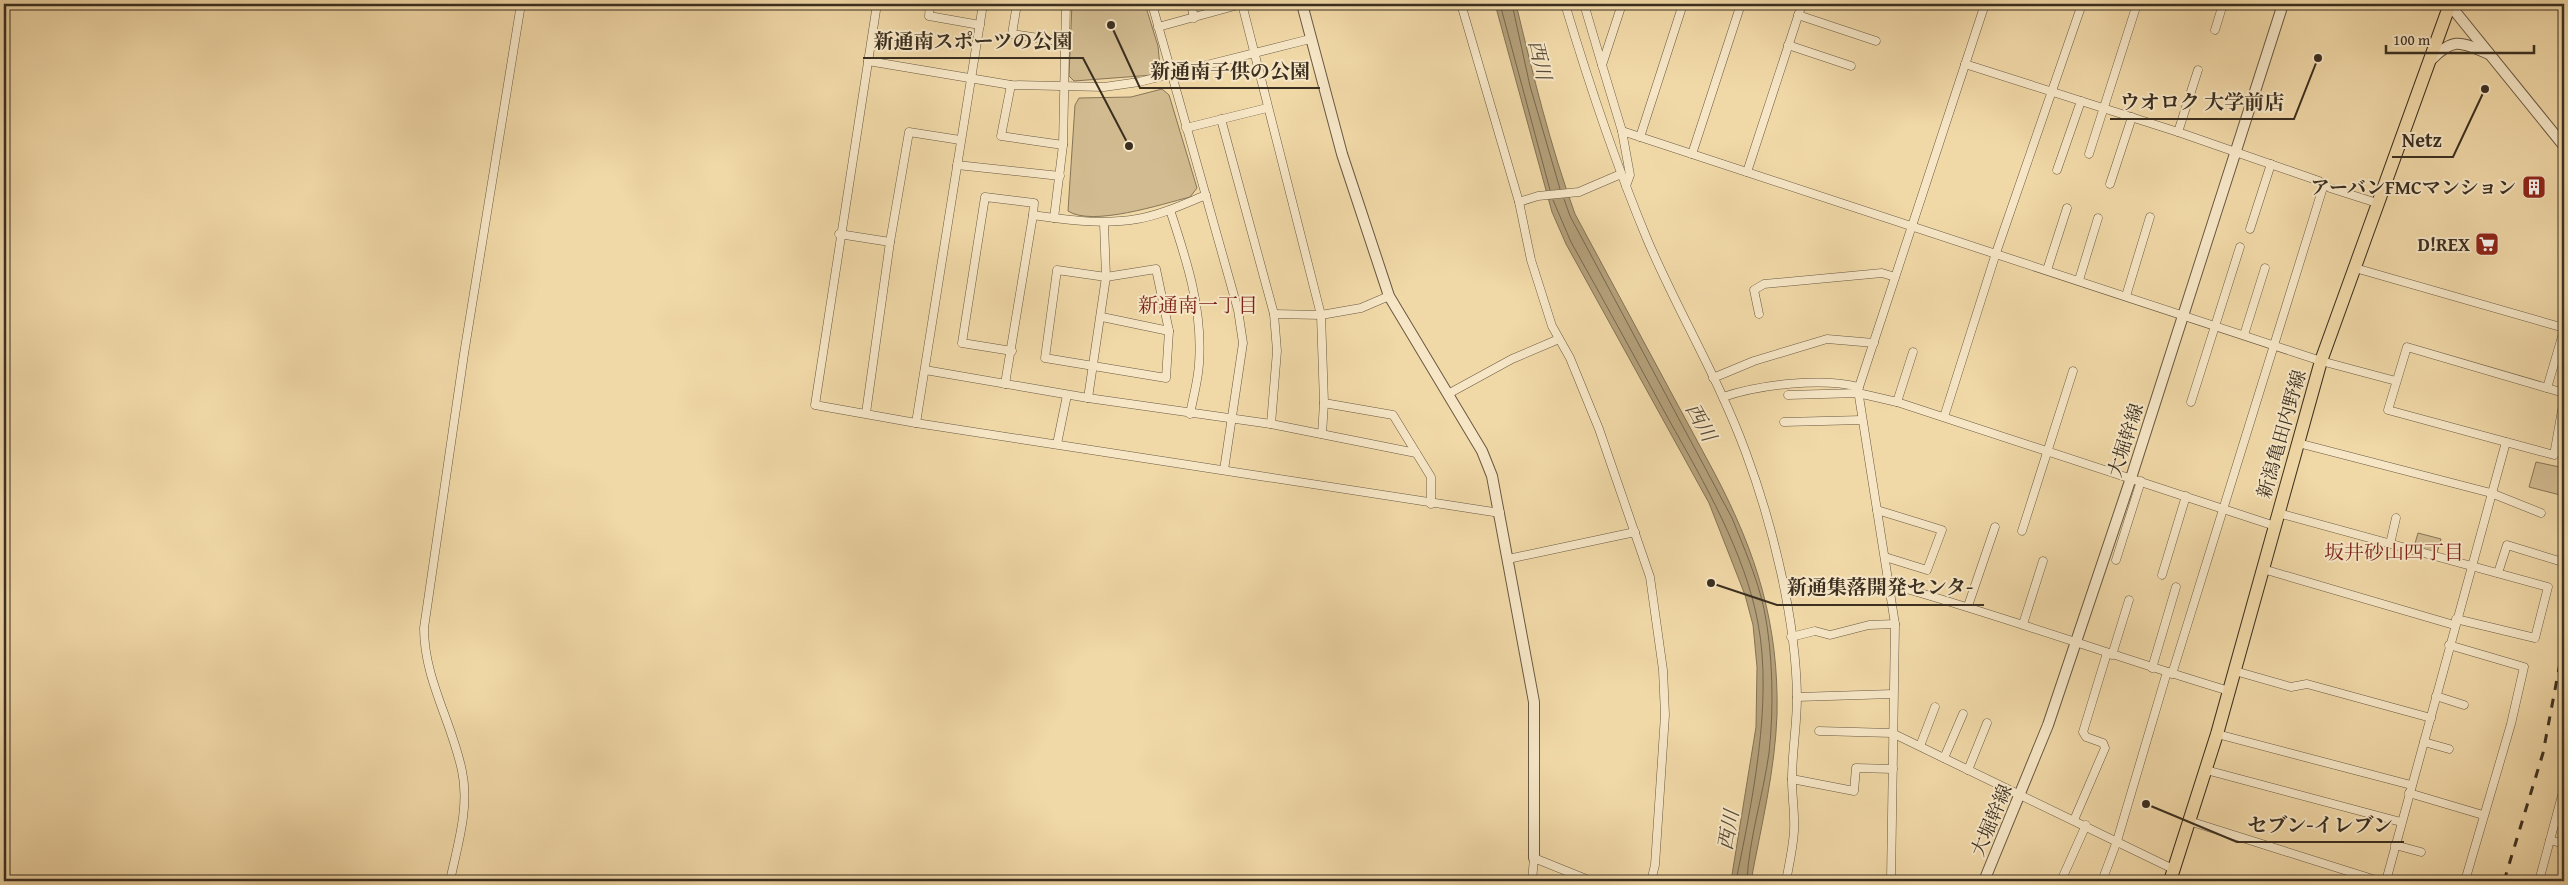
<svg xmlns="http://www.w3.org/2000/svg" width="2568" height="885" font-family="'Gentium Book Plus','Noto Serif JP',serif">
<rect width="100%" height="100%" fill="#f1d8a7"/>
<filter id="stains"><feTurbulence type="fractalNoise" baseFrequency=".004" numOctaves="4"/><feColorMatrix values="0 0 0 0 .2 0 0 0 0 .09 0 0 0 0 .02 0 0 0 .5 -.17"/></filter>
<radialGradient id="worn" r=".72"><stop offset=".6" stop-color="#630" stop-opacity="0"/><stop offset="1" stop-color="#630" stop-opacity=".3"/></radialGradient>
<g fill="#d2bb90" stroke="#867558">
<polygon points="1072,4 1145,4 1158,46 1160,67 1153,75 1074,81 1069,76"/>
<path d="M 1162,89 L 1169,95 L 1197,188 L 1190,197 C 1162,204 1092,227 1068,211 L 1075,105 L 1079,98 L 1131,97 Z"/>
<polygon points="2536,462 2564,468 2564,496 2529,487"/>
<polygon points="2418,533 2441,539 2437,553 2414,547"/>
</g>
<path fill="#b39f79" stroke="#837255" d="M 1495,4 L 1516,4 C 1533,75 1550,145 1575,214 L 1715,474 C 1757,554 1779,625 1777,715 C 1775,771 1761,827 1751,881 L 1731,881 L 1756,727 L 1757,667 L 1753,625 L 1745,595 L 1709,503 L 1566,244 L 1552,212 Z"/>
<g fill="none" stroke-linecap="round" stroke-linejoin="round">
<g stroke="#77674c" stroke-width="1">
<polyline points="1500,4 1550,190"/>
<polyline points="1512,4 1530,86 1560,189"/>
<path d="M 1564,199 L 1570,216 L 1732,518 C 1744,548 1757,577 1764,609 C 1773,652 1774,709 1769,753 C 1763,796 1749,838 1747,881"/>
<path d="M 1553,200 L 1571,242 C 1604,301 1637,361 1669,420 C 1704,482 1745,553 1758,623 C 1773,703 1752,802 1736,881"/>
</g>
<g stroke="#685942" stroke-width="9">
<g id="minor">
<polyline points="877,4 815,405 916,423 1500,513"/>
<polyline points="930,4 929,16 980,25"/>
<polyline points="1017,4 1012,34 1065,42"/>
<polyline points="1152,4 1238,310 1243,343 1224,470"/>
<polyline points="1191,4 1194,18"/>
<polyline points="1242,4 1321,315 1324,403 1322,434"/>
<polyline points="1461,4 1519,202 1531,260 1552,326 1570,358 1599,429 1650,577 1663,670 1665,715 1655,865 1651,881"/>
<path d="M 1565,4 C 1589,84 1615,162 1647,239 C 1678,312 1719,379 1746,453 C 1773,526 1796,620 1797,697 C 1797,725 1792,752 1792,780 C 1792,797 1795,814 1794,831 C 1793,848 1789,865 1786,881"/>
<polyline points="1584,4 1602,65"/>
<polyline points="1622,4 1602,65 1622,131 1630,175 1626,186"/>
<polyline points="1798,15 1876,41"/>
<polyline points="1158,27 1242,4"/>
<polyline points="2215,30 2223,4"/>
<polyline points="1788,45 1851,66"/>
<polyline points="868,61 1011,85 1104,87 1139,82 1310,39"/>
<polyline points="1965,64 2178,132 2319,181 2330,188 2377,203"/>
<polyline points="1011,85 1001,136 1063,145"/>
<polyline points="1221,119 1274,314 1277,351 1271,424"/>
<polyline points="1186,128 1267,108"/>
<polyline points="1622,131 2321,361 2396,381"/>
<polyline points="2178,132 2198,70"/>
<polyline points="1640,137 1683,4"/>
<polyline points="1692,154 1741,4"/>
<polyline points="2089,154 2137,4"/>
<polyline points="957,165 1060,176"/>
<polyline points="2057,170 2081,101"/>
<polyline points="1747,172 1802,4"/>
<polyline points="2110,184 2132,117"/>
<polyline points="1519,202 1538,196 1579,192 1621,174"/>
<path d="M 1170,210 C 1187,261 1203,310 1199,364 C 1198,381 1193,398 1190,414"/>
<polyline points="1054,218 1063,145 1066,4"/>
<polyline points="2250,229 2271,164"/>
<polyline points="839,234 890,242"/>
<polyline points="2355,268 2564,328"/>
<polygon points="1156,269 1169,331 1166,378 1045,358 1057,270 1106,277"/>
<polyline points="2047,270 2067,208"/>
<polyline points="2079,280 2098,218"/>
<polyline points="2126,296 2150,217"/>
<polyline points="1274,314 1321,315 1361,308 1389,296"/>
<polyline points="1759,314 1754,290 1764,284 1882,273 1895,277"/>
<polyline points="1102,317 1169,331"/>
<polyline points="2244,335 2265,268"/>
<polyline points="1012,351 962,343 985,197 1034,203 1033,215"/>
<polyline points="925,370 1088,398 1271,424 1416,453"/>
<polyline points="1713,378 1754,361 1827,339 1874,343"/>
<path d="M 1005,384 L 1033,215 C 1067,220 1102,225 1137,219 C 1161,215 1184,204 1206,195"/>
<polyline points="2547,388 2564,330"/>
<polyline points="2564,393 2407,347 2388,410 2554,455 2564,399"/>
<polyline points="1448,394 1512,359 1559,339"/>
<polyline points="1788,395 1858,393 1897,402 2275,526"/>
<path d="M 1723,397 C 1759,385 1821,377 1859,387"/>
<polyline points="1088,398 1106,277 1104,223"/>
<polyline points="1897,402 1913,352"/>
<polyline points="2191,402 2240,247"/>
<polyline points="1324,403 1393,415 1431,477 1431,504"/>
<polyline points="866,413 890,242 909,132 960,140"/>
<polyline points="1944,417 1996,253 2082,4"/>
<polyline points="1784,422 1862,420"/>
<polyline points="916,423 983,4"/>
<polyline points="2298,443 2491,493 2541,513"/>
<polyline points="1057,444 1067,395"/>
<polyline points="1877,510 1942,530 1927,570 1885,557"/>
<polyline points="2278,513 2548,587 2535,638 2456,619"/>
<polyline points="2022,531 2073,371"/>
<polyline points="2390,544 2396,518"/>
<polyline points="1508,559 1635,532"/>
<polyline points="2116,560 2141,481"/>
<polyline points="2263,569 2454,625"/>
<polyline points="2498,573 2507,545 2559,561"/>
<polyline points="2162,575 2186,496"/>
<path d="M 1889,584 C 2004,616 2115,657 2229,691"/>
<polyline points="1968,606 1995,527"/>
<polyline points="2023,624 2043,561"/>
<polyline points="1791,637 1815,631 1830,635 1869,625 1895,624"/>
<polyline points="2449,645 2524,667 2511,724 2465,881"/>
<polyline points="2112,655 2129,600"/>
<polyline points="2152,668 2176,587"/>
<polyline points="2235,671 2291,687 2307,684 2431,718"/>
<polyline points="2172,674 2324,184"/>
<polyline points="2436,696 2464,705"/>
<polyline points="1797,697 1893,694"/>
<polyline points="1819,731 1892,733 2173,869"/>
<polyline points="2217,734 2411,785"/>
<polyline points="2424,742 2449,749"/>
<polyline points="1920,746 1935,707"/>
<polyline points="1944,758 1963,714"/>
<polyline points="1968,770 1987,723"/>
<polyline points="2206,770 2401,822"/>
<polyline points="1792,779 1854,791 1856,768 1893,769"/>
<polyline points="2409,793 2483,815"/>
<polyline points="2074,820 2105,748 2103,743 2086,737 2083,732 2107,653"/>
<polyline points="2189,821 2379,881"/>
<polyline points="2550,840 2564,844"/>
<polyline points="2395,845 2421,852"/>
<path d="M 450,881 C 457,847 470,807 462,771 C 452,722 424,679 424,628 L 464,354 L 521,4"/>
<polyline points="1532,881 1534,858 1591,881"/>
<polyline points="1891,881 1895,624 1858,390 1985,4"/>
<polyline points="2061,881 2086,825"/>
<polyline points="2102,881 2117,841 2167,672"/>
<polyline points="2386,881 2506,442"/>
<polyline points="2539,881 2564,788"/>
</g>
</g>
<g stroke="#685942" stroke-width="12">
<g id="tertiary">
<polyline points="1302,4 1342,154 1389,296 1482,451 1492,476 1534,702 1534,858"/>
<polyline points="2449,4 2564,146"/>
<path d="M 2432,59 C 2455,36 2462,43 2489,54"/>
<polyline points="1984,881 2048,725 2131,478 2283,4"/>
</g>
</g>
<g stroke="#3b2f20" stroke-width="14">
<polyline id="primary" points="2170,881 2217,734 2321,361 2450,4"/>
</g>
<use href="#minor" stroke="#f6e6c6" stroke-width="8"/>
<use href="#tertiary" stroke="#f6e6c6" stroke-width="10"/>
<use href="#primary" stroke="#f1d8a7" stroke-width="12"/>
<polyline stroke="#3b2f20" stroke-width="3" stroke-dasharray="9 9" stroke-linecap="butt" points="2504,881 2543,753 2564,642"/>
</g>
<defs>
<g id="building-square" transform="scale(1.25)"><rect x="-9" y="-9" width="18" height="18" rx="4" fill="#8f2418" stroke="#f6e6c6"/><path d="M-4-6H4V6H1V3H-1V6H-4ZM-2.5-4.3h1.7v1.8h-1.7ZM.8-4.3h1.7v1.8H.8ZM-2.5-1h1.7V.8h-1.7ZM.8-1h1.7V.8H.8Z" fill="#fff"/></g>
<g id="supermarket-square" transform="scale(1.25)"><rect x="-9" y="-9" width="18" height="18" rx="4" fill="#8f2418" stroke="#f6e6c6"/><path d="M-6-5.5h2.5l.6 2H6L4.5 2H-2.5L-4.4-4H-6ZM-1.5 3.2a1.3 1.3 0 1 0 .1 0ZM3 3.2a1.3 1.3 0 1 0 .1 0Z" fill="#fff"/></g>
</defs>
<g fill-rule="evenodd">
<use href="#building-square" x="2534" y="187"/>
<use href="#supermarket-square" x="2487" y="244"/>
</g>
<g text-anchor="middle" stroke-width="4" stroke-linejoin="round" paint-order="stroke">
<g font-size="19" font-weight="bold" fill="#3b2f20" stroke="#f6e6c6" text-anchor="end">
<text x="2516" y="194">アーバンFMCマンション</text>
<text x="2470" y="251">D!REX</text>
</g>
<g font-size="19" fill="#3b2f20" stroke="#f6e6c6">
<text transform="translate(2281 434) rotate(-74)" y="7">新潟亀田内野線</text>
<text transform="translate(2125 440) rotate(-72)" y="7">大堀幹線</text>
<text transform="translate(1991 820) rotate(-67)" y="7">大堀幹線</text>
</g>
<g font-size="20" font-style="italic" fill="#594b36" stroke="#f6e6c6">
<text transform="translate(1540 60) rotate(77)" y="7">西川</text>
<text transform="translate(1701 422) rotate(61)" y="7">西川</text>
<text transform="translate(1728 830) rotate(-80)" y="7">西川</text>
</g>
<g font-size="20" fill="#7a1f14" stroke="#f6e6c6">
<text x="1198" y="312">新通南一丁目</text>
<text x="2394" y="559">坂井砂山四丁目</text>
</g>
</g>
<path fill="none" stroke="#3b2f20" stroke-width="2" d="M1129 146L1083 58H863M1111 25L1140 88H1320M2318 58L2294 119H2110M2485 89L2453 157H2392M1711 583L1777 605H1984M2146 804L2237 842H2404"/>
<g fill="#3b2f20" stroke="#f6e6c6" stroke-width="2">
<circle cx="1129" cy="146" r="5"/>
<circle cx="1111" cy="25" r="5"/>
<circle cx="2318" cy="58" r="5"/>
<circle cx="2485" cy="89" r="5"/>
<circle cx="1711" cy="583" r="5"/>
<circle cx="2146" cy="804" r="5"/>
</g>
<g font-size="20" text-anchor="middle" font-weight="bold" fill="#3b2f20" stroke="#f6e6c6" stroke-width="4" stroke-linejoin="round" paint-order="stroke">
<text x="973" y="48">新通南スポーツの公園</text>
<text x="1230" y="78">新通南子供の公園</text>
<text x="2202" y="109">ウオロク 大学前店</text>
<text x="2422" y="147">Netz</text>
<text x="1880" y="594">新通集落開発センタ-</text>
<text x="2320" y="832">セブン-イレブン</text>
</g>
<rect width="2568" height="885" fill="none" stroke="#f1d8a7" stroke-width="20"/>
<rect x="5" y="5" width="2558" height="875" fill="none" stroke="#3b2f20" stroke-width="2.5"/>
<rect x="10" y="10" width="2548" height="865" fill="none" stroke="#3b2f20"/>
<path d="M2386 45v8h148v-8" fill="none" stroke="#3b2f20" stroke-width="2.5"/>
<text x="2393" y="45" font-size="15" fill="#3b2f20" stroke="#f6e6c6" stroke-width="4" paint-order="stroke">100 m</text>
<rect width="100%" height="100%" filter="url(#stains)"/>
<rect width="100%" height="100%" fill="url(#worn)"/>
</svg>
